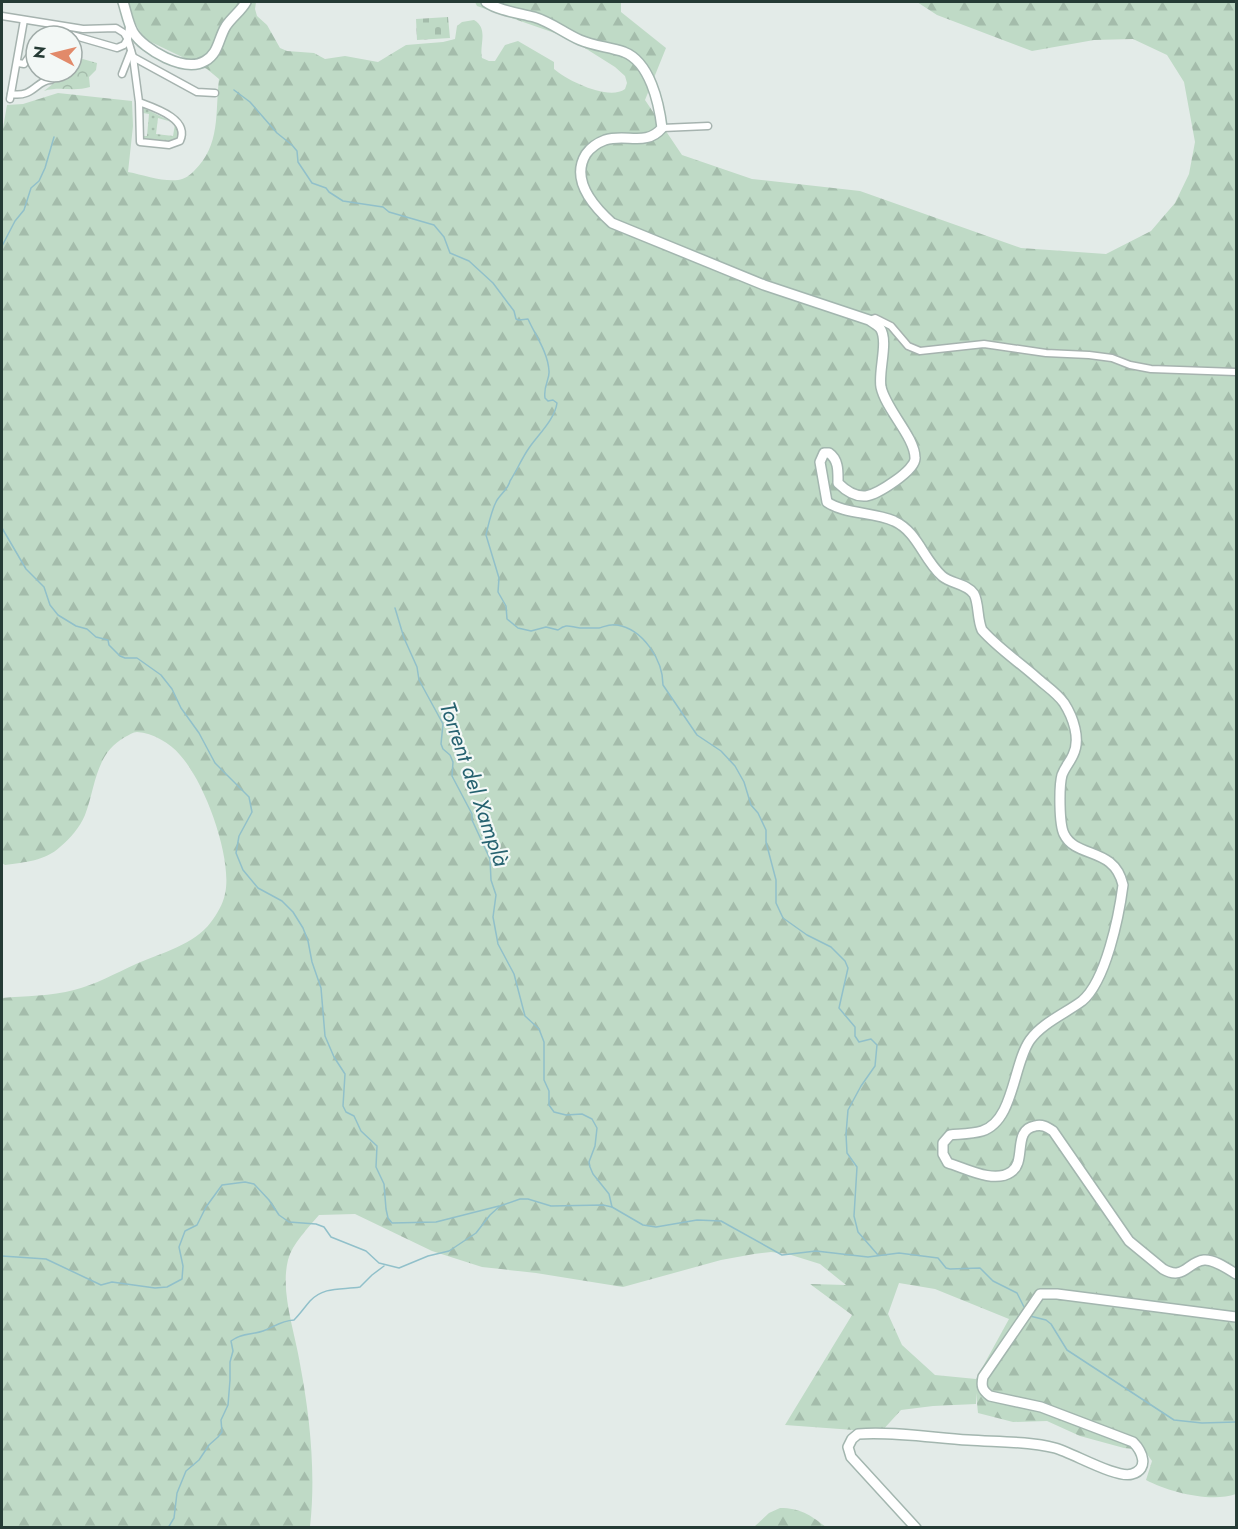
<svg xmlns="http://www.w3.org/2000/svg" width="1238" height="1529" font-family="Jost,sans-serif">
<defs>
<pattern id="grass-dots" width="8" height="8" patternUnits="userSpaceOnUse" patternTransform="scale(1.5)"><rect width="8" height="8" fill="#bfdac6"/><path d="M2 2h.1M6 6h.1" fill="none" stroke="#a4bcab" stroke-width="1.8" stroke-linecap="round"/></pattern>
<pattern id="forest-firs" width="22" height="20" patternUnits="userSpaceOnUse" patternTransform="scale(1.5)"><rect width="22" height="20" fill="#bfdac6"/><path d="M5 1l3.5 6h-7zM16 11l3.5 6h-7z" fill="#a4bcab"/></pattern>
<pattern id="cemetery-stones" width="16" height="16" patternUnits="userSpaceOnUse" patternTransform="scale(1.5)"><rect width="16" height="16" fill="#bfdac6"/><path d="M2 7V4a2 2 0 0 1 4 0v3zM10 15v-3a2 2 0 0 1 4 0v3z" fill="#a4bcab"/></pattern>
<pattern id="park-crowns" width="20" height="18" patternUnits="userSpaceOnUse" patternTransform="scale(1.5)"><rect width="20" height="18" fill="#bfdac6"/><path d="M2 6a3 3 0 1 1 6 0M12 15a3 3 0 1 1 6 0" fill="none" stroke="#a4bcab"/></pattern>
</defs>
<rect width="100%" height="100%" fill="#e3ebe8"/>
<polygon fill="url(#grass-dots)" points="144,108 172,122 158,118 156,134 173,136 175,124 179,131 177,139 169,142 143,140 142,136 147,136 149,114 143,113"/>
<g fill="url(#forest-firs)" fill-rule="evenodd">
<path d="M 128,2 L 256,2 L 255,9 L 257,16 L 267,25 L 280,48 L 287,51 L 314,53 L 325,59 L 345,56 L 378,62 L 406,45 L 443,42 L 455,39 L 457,26 L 462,22 L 474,20 C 489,29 479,44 482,58 L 489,61 L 495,61 L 505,45 L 518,41 L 554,62 L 554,69 C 568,81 609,101 625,89 L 627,83 L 625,76 L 615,67 L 569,38 L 477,6 L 475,2 L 621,2 L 621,12 L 666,48 L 645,100 L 682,155 L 752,179 L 860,191 L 1021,248 L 1106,254 L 1151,231 L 1175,203 L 1189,174 L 1195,142 L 1184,82 L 1167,55 L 1133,39 L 1094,40 L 1032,51 L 937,15 L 917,2 L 1236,2 L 1236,1494 C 1211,1503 1169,1492 1146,1480 L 1152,1461 L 1144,1450 L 1124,1448 L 1080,1436 L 1047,1421 L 1013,1422 L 978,1413 L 976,1393 L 976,1404 L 933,1406 L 901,1410 L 881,1432 L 785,1425 L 852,1315 L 810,1284 L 846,1285 L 820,1264 L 788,1254 L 771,1252 L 754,1254 L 721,1260 L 623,1287 L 536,1273 L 482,1267 L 432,1251 L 355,1214 L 319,1215 C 308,1228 292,1244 288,1260 C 280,1292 295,1332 300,1364 C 310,1417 316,1473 310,1527 L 2,1528 L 2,998 C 24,996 52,996 74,990 C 95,985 116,973 136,964 C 161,953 194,945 211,922 C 217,914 223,904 225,894 C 233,859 205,782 180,755 C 170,743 153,733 137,732 C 133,732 129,735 125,737 C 95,754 96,786 85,815 C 80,827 70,839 60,847 C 45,861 25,862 5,865 L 2,863 L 2,134 L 7,105 L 23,104 L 58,93 L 132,101 L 133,126 L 128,172 C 144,175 163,182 178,180 C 185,179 190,175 194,171 C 221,145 215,113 219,79 L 207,69 L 151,42 C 136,32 134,18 128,2 ZM 899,1283 L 935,1289 L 1009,1319 L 976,1379 L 935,1375 L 902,1345 L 888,1314 Z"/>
<path d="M 780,1508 C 801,1508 810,1515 826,1527 L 754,1527 L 769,1513 Z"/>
</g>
<polygon fill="url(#cemetery-stones)" points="448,17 450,38 417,40 416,19"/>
<path fill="url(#park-crowns)" d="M 72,56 L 97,63 L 96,70 L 89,77 L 90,87 C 74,92 60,86 44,91 L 54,83 L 50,72 L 72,72 Z"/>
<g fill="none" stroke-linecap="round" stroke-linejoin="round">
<g stroke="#91c0ca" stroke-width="1.5">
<path d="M 234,90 L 250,102 L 277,133 L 292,145 L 297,151 L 298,162 L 312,183 L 326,188 L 329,192 L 343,201 L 383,207 L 389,212 L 434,225 L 444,237 L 450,253 L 469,261 L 493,283 L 514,311 L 516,319 L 519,320 L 528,319 C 535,335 548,352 549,371 C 550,379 543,386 545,398 L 548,401 L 553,400 L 557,403 C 555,419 538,435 529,448 C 522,458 517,470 510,481 C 508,490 500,494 496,502 C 492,510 488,526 486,535 L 499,578 L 498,592 L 506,606 L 507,619 L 518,628 L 531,631 L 546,627 L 558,630 C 567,623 570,627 580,628 C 585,628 594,628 599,628 C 606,626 610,624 617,625 C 643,629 663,660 663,685 L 697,735 L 721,751 L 735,766 L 744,782 L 751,805 L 758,813 L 766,830 L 766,842 L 776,880 L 776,903 L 783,918 L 807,935 L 831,947 L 845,961 L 848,968 L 839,1008 L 855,1027 L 855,1036 L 859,1042 L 871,1039 L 877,1045 L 875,1066 L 861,1086 L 848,1110 L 846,1134 L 847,1153 L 857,1167 L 854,1216 L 858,1232 L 878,1255"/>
<polyline points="2,246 15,221 24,210 31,188 39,181 45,168 54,137"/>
<polyline points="2,528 26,569 44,587 50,605 58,615 76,626 87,629 96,637 108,640 109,645 120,656 125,658 137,658 161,675 172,689 181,708 199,733 215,763 249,797 252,812 239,836 236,853 243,870 258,888 282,901 293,912 303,928 308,941 312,962 321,988 325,1036 334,1057 345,1074 343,1106 346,1112 354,1116 361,1131 377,1146 376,1167 384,1184 386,1209 388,1218 392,1223 436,1222 499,1206"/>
<polyline points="395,608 404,638 417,667 419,680 443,724 441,744 443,749 450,755 453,762 452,776 472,814 472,820 490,859 491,880 496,895 493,917 498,944 514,974 525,1016 539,1029 544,1042 544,1080 549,1091 549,1105 554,1112 566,1115 582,1114 592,1119 597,1128 595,1146 589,1162 590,1167 593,1174 609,1194 612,1207"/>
<polyline points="2,1256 46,1259 101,1285 112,1282 155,1288 167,1287 182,1279 183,1266 179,1247 185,1231 197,1225 206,1207 222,1185 245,1182 254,1184 269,1200 279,1215 289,1222 316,1224 324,1227 331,1237 366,1251 379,1263 399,1268 428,1256 449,1251 476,1233 490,1215 500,1206 520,1199 528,1199 551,1206 603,1205 612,1207 643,1225 656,1227 697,1220 721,1221 782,1255 816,1251 868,1257 899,1253 938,1258 946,1268 950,1269 980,1268 993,1281 1017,1293 1024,1307"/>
<polyline points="1030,1316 1046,1320 1051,1324 1067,1350 1174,1420 1202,1423 1236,1422"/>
<path d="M 168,1528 L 174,1518 L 177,1493 L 186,1471 L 199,1460 L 209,1445 L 218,1437 L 222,1432 L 221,1420 L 228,1405 L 230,1380 L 230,1362 L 233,1351 L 231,1341 C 241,1333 251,1335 263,1331 C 275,1327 279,1321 294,1320 C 300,1314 304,1308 310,1301 C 324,1286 342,1290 360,1287 L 372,1275 L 384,1266"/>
</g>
<g stroke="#a6b3af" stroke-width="9">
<g id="street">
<polyline points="2,16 83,29 116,28 124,33 127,38"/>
<path d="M 129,26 L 128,40 L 133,57 L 139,102 L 140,142 L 169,145 L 180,141 C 190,119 155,108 139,102"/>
<polyline points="58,36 72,35 117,48 124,45 127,40"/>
<polyline points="133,57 197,92 215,93"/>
<polyline points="18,63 24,64 36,47"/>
<polyline points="122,74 131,51"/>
<path d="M 11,94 C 34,98 36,80 51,80 L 51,75 L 46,75 L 46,80"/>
<polyline points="10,99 24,20"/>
<polyline points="662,128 708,126"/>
<polyline points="869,320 875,318 891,326 908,346 920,351 984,344 1046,353 1089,355 1112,358 1130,365 1151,369 1236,372"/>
</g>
</g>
<g stroke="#a3b6af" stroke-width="12">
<g id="secondary">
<path d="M 123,2 C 126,11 128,23 133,32 C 144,50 185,73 205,61 C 219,53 218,39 226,26 C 232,17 241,11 246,2"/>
<path d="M 486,2 C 499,11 519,13 534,17 C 551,22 564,33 580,40 C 594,46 610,47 624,52 C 650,62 659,103 662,128 C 646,147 626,133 605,140 C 597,143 591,147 586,154 C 570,180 593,206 612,223 L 764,285 L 869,320 C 872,322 877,325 880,328 C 889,341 878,371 881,387 C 886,410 915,437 915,458 C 916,470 878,494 866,496 C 855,497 846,491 838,483 C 838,472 839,460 829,453 L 824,453 L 820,462 L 827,502 C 844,514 873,512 894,521 C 918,532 923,559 942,576 C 951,584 966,583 974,594 C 979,603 977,619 982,630 C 998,648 1019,662 1037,678 C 1046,686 1057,693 1064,703 C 1073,717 1081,739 1073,755 C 1070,762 1065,767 1062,775 C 1059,786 1059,824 1064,834 C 1076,859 1114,846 1123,885 C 1119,916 1106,981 1082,1001 C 1066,1013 1042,1023 1030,1040 C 1013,1064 1014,1121 982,1131 C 972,1134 960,1134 950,1135 L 943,1143 L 943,1154 L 948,1163 C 965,1168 994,1184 1011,1172 C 1027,1162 1012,1130 1035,1126 C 1042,1124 1047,1127 1053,1131 L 1129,1241 L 1163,1269 C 1184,1281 1187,1262 1204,1260 C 1214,1259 1228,1269 1236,1274"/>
<path d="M 916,1528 L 851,1457 L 848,1447 L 852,1439 L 858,1434 C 890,1431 935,1438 968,1440 C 996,1442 1028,1441 1055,1448 C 1073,1453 1117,1479 1132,1474 C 1150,1469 1142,1451 1133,1442 L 1041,1407 L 990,1396 C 982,1390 981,1386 983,1377 L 1040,1294 L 1057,1294 L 1236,1317"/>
</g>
</g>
<use href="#street" stroke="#fff" stroke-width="6"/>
<use href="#secondary" stroke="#fff" stroke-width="9"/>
</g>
<g text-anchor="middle" stroke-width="4.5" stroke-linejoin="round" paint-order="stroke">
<g font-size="22" font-style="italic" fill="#266270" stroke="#f3f8f6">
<text transform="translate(475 784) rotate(71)" y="8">Torrent del Xamplà</text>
</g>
</g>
<rect width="1238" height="1529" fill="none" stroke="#253b35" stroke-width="6"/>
<g transform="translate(54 54) rotate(277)"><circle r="28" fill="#f3f8f6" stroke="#a1aca9" stroke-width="1.5"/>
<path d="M0-4.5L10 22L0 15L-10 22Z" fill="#e28a6a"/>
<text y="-9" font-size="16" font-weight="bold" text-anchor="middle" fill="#253b35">N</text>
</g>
</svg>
